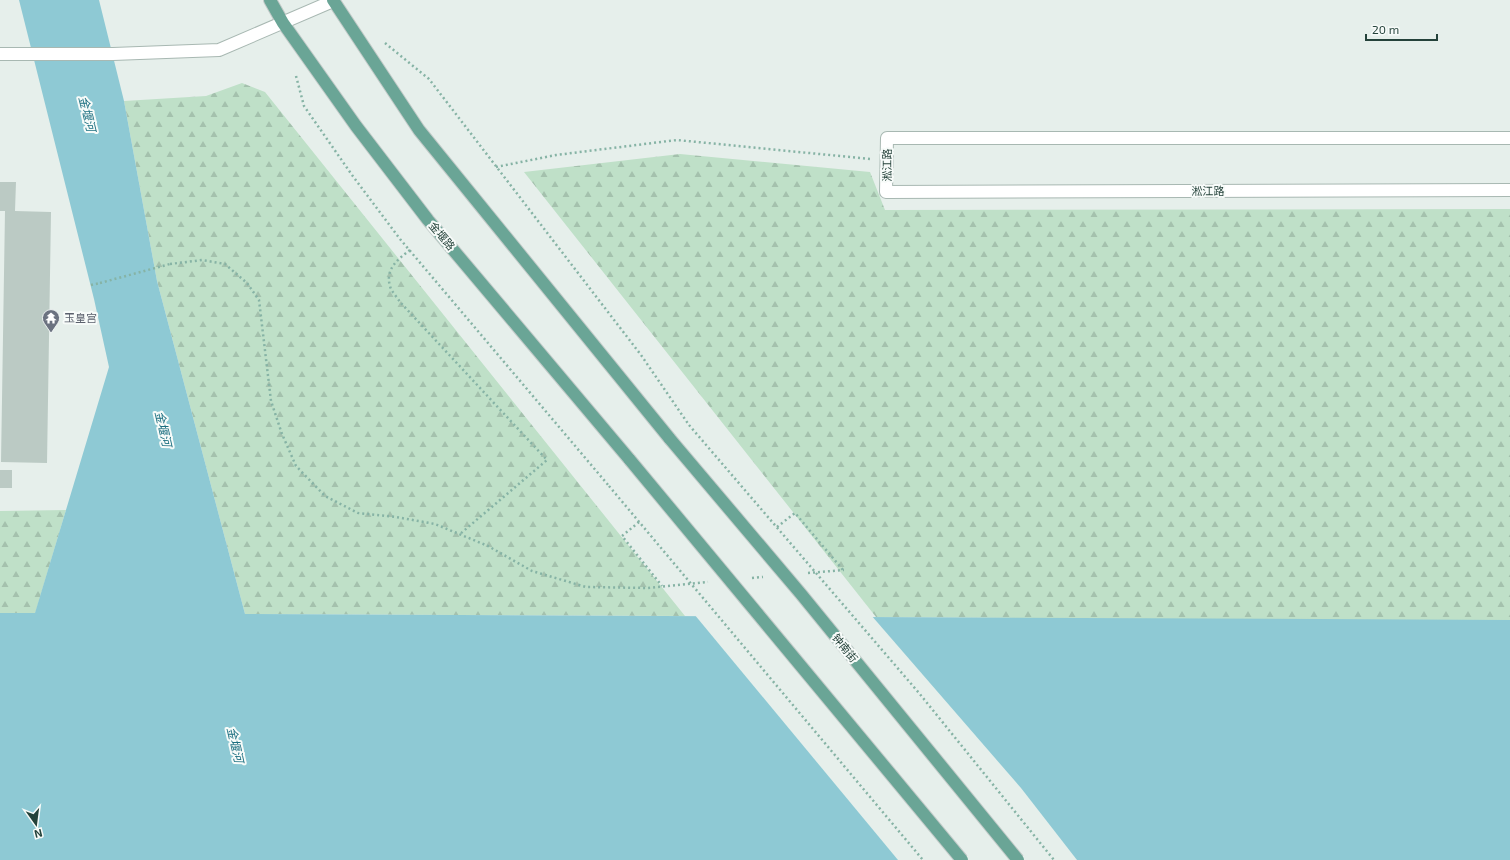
<svg xmlns="http://www.w3.org/2000/svg" width="1510" height="860" font-family="'Exo 2','Noto Sans SC',sans-serif">
<defs>
<pattern id="forest-firs" width="22" height="20" patternUnits="userSpaceOnUse"><rect width="22" height="20" fill="#bfe0c8"/><path d="M5 1l3.5 6h-7zM16 11l3.5 6h-7z" fill="#a4c1ad"/></pattern>
</defs>
<rect width="100%" height="100%" fill="#e6efeb"/>
<g fill="url(#forest-firs)">
<polygon points="242,83 265,92 685,616 245,614 157,281 124,101 206,96"/>
<polygon points="680,154 870,172 885,210 1510,209 1510,622 876,617 524,172"/>
<polygon points="66,510 35,614 0,613 0,511"/>
</g>
<polygon fill="#8ec9d4" points="19,0 99,0 124,101 157,281 245,614 1510,620 1510,860 0,860 0,613 35,613 109,367 94,299"/>
<polygon fill="#e6efeb" points="694,614 871,615 1021,788 1077,860 898,860"/>
<g fill="#bbcac4">
<polygon points="0,182 16,182 15,211 51,212 47,463 1,462 5,211 0,211"/>
<rect x="0" y="470" width="12" height="18"/>
</g>
<g fill="none" stroke-linecap="round" stroke-linejoin="round">
<g stroke="#a8b8b2" stroke-width="14">
<g id="minor">
<polyline points="0,54 113,54 219,50 333,1"/>
<polyline points="1510,138 887,138 886,192 1510,190"/>
</g>
</g>
<g stroke="#c2cac8" stroke-width="14">
<g id="major">
<polyline points="270,0 283,23 356,126 428,220 630,460"/>
<polyline points="333,0 419,130 670,439"/>
</g>
</g>
<g stroke="#86b3a5" stroke-width="2.5" stroke-dasharray="2 3" stroke-linecap="butt">
<polyline points="385,43 429,79 641,355 689,425"/>
<polyline points="296,76 304,106 352,175 400,239 609,486"/>
<polyline points="496,167 556,155 677,140 870,159"/>
<path d="M 410,250 C 398,259 385,269 390,286 C 391,291 397,297 400,302 L 547,460 L 460,534"/>
<polyline points="170,264 202,260 225,264 247,283 259,300 271,401 282,434 296,466 325,496 358,513 396,517 435,524 488,546 532,571 586,587 648,588 708,582"/>
<polyline points="91,285 100,283"/>
<polyline points="639,522 622,536 662,586"/>
<polyline points="777,527 795,513 843,570"/>
<polyline points="808,573 844,570"/>
<polyline points="752,578 763,577"/>
</g>
<use href="#minor" stroke="#fff" stroke-width="12"/>
<use href="#major" stroke="#6aa596" stroke-width="12"/>
<g stroke="#c2cac8" stroke-width="14" stroke-linecap="butt">
<g id="major-bridge">
<polyline points="670,439 801,594 1018,860"/>
<polyline points="630,460 962,860"/>
</g>
</g>
<g stroke="#86b3a5" stroke-width="2.5" stroke-dasharray="2 3" stroke-linecap="butt">
<polyline points="100,283 170,264"/>
<polyline points="689,425 919,693 1054,860"/>
<polyline points="609,486 923,860"/>
</g>
<use href="#major-bridge" stroke="#6aa596" stroke-width="12"/>
</g>
<defs>
<g id="temple-pin" transform="scale(0.9)"><path d="M0 17L-7.5 6A9.5 9.5 0 1 1 7.5 6Z" fill="#6b7280" stroke="#f7fbf9"/><path d="M0-6L5-2H3V0L6.5 2.5H4V6H1.5V3h-3V6H-4V2.5H-6.5L-3 0V-2H-5Z" fill="#fff"/></g>
</defs>
<g fill-rule="evenodd">
<use href="#temple-pin" x="51" y="318"/>
</g>
<g text-anchor="middle" stroke-width="4" stroke-linejoin="round" paint-order="stroke">
<g font-size="11" fill="#24423a" stroke="#f7fbf9">
<text transform="translate(887 165) rotate(-90)" y="4">淞江路</text>
<text x="1208" y="195">淞江路</text>
<text transform="translate(442 236) rotate(50)" y="4">金堰路</text>
<text transform="translate(845 648) rotate(51)" y="4">钟南街</text>
</g>
<g font-size="11" fill="#5b616d" stroke="#f7fbf9" text-anchor="start">
<text x="64" y="322">玉皇宫</text>
</g>
<g font-size="12" font-style="italic" fill="#1c6f80" stroke="#f7fbf9">
<text transform="translate(87 114) rotate(76)" y="4">金堰河</text>
<text transform="translate(163 429) rotate(77)" y="4">金堰河</text>
<text transform="translate(235 745) rotate(77)" y="4">金堰河</text>
</g>
</g>
<g transform="translate(36 824) rotate(166)" stroke="#f7fbf9" stroke-width="3" paint-order="stroke">
<path d="M0-3L7 15L0 10L-7 15Z" fill="#24423a"/>
<text y="-6" font-size="11" font-weight="bold" text-anchor="middle" fill="#24423a">N</text>
</g>
<path d="M1366 34v6h71v-6" fill="none" stroke="#24423a" stroke-width="2"/>
<text x="1372" y="34" font-size="12" fill="#24423a" stroke="#f7fbf9" stroke-width="3" paint-order="stroke">20 m</text>
</svg>
